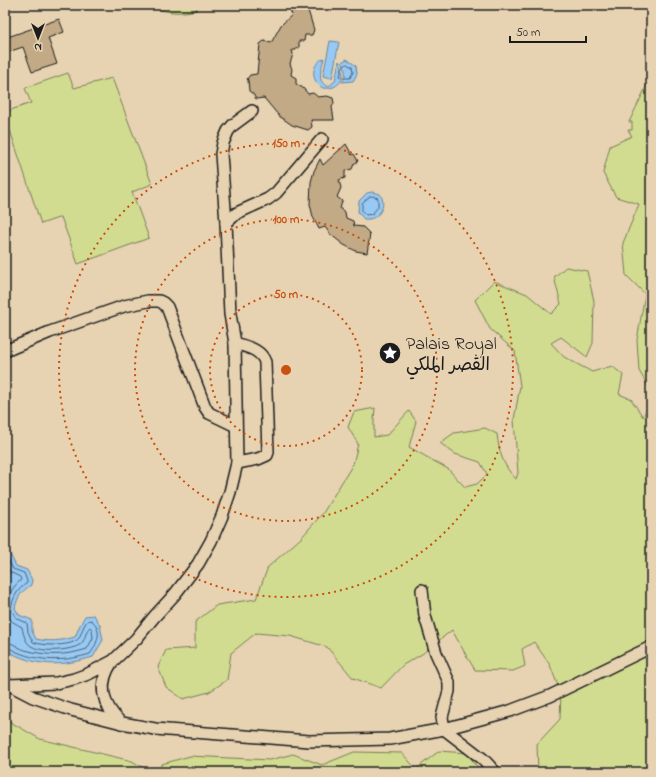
<svg xmlns="http://www.w3.org/2000/svg" width="656" height="777" font-family="'Indie Flower','Playpen Sans Arabic',sans-serif">
<rect width="100%" height="100%" fill="#e7d3b2"/>
<filter id="ink" filterUnits="userSpaceOnUse"><feTurbulence type="fractalNoise" baseFrequency=".025" numOctaves="2"/><feDisplacementMap in="SourceGraphic" scale="8" xChannelSelector="R" yChannelSelector="G"/><feConvolveMatrix kernelMatrix="1 2 1 2 8 2 1 2 1" color-interpolation-filters="sRGB"/></filter>
<g filter="url(#ink)">
<g fill="#d1dc90" stroke="#767c56">
<path d="M 148,5 L 195,5 L 197,10 C 180,14 164,13 148,5 Z"/>
<polygon points="68,73 74,88 112,78 152,184 132,192 149,238 78,264 61,217 41,224 5,115 5,112 31,103 25,88"/>
<polygon points="651,77 651,391 639,371 637,340 645,294 626,275 623,243 639,204 616,197 603,173 610,146 632,136 628,130 632,130 632,122 629,122"/>
<path d="M 566,267 L 587,271 L 594,301 L 593,343 L 587,357 L 561,337 L 551,343 L 564,357 L 592,372 L 612,366 L 623,375 L 619,394 L 631,399 L 643,417 L 651,399 L 651,772 L 538,772 L 537,744 L 560,719 L 561,694 L 550,665 L 534,642 L 522,649 L 525,666 L 513,671 L 475,670 L 466,655 L 452,630 L 422,654 L 403,665 L 381,688 L 353,678 L 327,647 L 290,636 L 256,633 L 231,653 L 227,680 L 209,692 L 183,699 L 166,687 L 158,667 L 166,650 L 195,648 L 195,622 L 217,605 L 256,599 L 268,567 L 301,538 L 323,513 L 353,464 L 358,444 L 348,427 L 354,412 L 375,408 L 374,420 L 374,437 L 387,435 L 409,411 L 416,421 L 409,447 L 448,469 L 465,487 L 477,484 L 487,474 L 480,462 L 455,454 L 440,443 L 454,433 L 485,428 L 497,434 C 499,452 503,466 516,479 L 518,473 L 514,420 L 520,386 L 515,351 L 490,329 L 475,300 L 494,281 L 527,294 L 551,314 L 561,304 L 554,277 Z"/>
<polygon points="5,719 40,739 132,761 151,772 5,772"/>
<polygon points="439,751 467,753 481,772 158,772 162,764 190,756 270,760 293,754 322,765 354,752 402,753 416,769"/>
</g>
<g fill="#97c9f4" stroke="#66849e">
<polygon points="330,41 339,42 332,78 323,76"/>
<path d="M 324,58 C 322,67 315,84 329,86 L 335,81 L 339,61 C 348,75 341,90 323,88 C 310,81 311,64 324,58 Z"/>
<path d="M 347,59 L 356,66 L 357,74 L 353,81 L 342,82 C 347,75 346,70 342,62 Z"/>
<path d="M 372,192 L 380,194 C 388,206 378,221 364,219 L 358,212 L 359,201 L 367,193 Z"/>
<path d="M 5,544 L 16,566 L 27,570 L 32,580 L 31,585 C 21,592 18,596 15,608 L 19,615 L 32,620 L 32,631 L 36,639 C 50,642 61,641 75,637 L 80,625 L 85,616 L 94,615 L 100,625 L 103,640 L 93,657 C 59,667 37,667 5,650 Z"/>
</g>
<g fill="none" stroke-linecap="round" stroke-linejoin="round">
<g stroke="#4d6172" stroke-width="1">
<polygon points="347,64 352,67 353,72 350,78 343,78 340,76 342,68"/>
<polygon points="372,196 378,198 378,207 372,214 366,215 362,211 362,203 369,197"/>
<path d="M 5,554 L 13,569 L 24,573 L 27,581 L 27,583 C 17,590 13,597 11,609 L 16,618 L 27,623 L 28,632 L 33,642 C 42,646 73,647 79,638 C 82,632 83,626 87,621 L 91,620 C 103,629 98,643 90,654 C 67,661 45,662 22,654 C 16,652 11,648 5,647"/>
<path d="M 5,565 L 10,572 L 20,577 L 21,580 C 19,582 16,584 14,587 C 7,597 2,613 13,622 C 16,624 19,625 22,627 C 23,633 25,642 31,646 C 41,653 72,651 81,644 C 86,639 85,631 90,627 L 92,629 L 93,638 L 87,649 C 65,656 47,656 25,650 C 18,648 13,642 5,642"/>
</g>
</g>
<g fill="#c3aa86" stroke="#1c1c1c">
<polygon points="298,7 300,10 307,7 314,30 312,35 305,35 304,41 299,41 299,48 296,48 296,50 292,50 293,54 290,64 292,69 291,75 296,78 296,84 303,88 308,94 313,93 318,97 327,96 333,98 334,103 332,107 334,120 311,120 312,127 308,130 292,125 279,116 264,98 256,99 253,94 249,91 248,80 247,79 250,75 257,74 260,44 264,41 271,43 281,25 292,15 290,10"/>
<polygon points="59,19 64,32 48,38 57,64 32,72 23,47 8,52 5,43 5,38"/>
<polygon points="346,144 352,155 354,154 358,161 354,164 352,169 345,171 345,178 339,180 341,188 337,197 342,201 340,209 345,212 346,218 353,221 354,226 363,227 370,234 367,253 356,251 344,245 330,234 325,227 319,229 313,217 310,204 311,182 314,171 320,159 323,165"/>
</g>
<g fill="none" stroke-linecap="round" stroke-linejoin="round">
<g stroke="#1c1c1c" stroke-width="14">
<g id="minor">
<polyline points="226,223 237,213 268,199 276,193 322,139"/>
<path d="M 235,343 C 246,347 261,349 265,362 L 268,452 L 267,455 L 258,459 L 237,463"/>
<polyline points="5,351 50,332 124,306 148,301 159,301 163,303 167,307 205,407 209,413 236,426"/>
<polyline points="422,590 425,616 436,653 449,682 449,691 442,717 444,729 510,711 550,696 651,647"/>
<path d="M 112,662 C 97,684 102,705 121,723"/>
<polyline points="9,685 56,683 74,679 88,674 113,661 136,639 154,617 175,594 198,564 211,541 222,516 230,492 237,463 235,343 230,314 226,223 221,154 223,143 228,131 233,125 252,111"/>
<polyline points="10,685 33,697 71,710 122,723 155,729 309,741 390,739 444,729 483,759 495,772"/>
</g>
</g>
<use href="#minor" stroke="#e7d3b2" stroke-width="11"/>
</g>
</g>
<g fill="none" stroke="#c9500e" stroke-width="2" stroke-dasharray="2 4">
<circle cx="286" cy="370" r="76"/>
<circle cx="286" cy="370" r="151"/>
<circle cx="286" cy="370" r="227"/>
</g>
<defs>
<g id="sight-disc" transform="scale(1.15)"><circle r="9.5" fill="#1c1c1c" stroke="#e7d3b2"/><path d="M0-6L1.8-2.2L6-1.7L2.9 1.2L3.7 5.4L0 3.3L-3.7 5.4L-2.9 1.2L-6-1.7L-1.8-2.2Z" fill="#fff"/></g>
</defs>
<g fill-rule="evenodd">
<use href="#sight-disc" x="390" y="353"/>
</g>
<g text-anchor="middle" stroke-width="3" stroke-linejoin="round" paint-order="stroke">
<g font-size="18" fill="#1c1c1c" stroke="#e7d3b2" text-anchor="start">
<text x="406" y="349">Palais Royal<tspan x="406" dy="21">القصر الملكي</tspan></text>
</g>
</g>
<circle cx="286" cy="370" r="6" fill="#c9500e" stroke="#e7d3b2" stroke-width="2"/>
<g font-size="12" text-anchor="middle" font-weight="bold" fill="#c9500e" stroke="#e7d3b2" stroke-width="3" stroke-linejoin="round" paint-order="stroke">
<text x="286" y="147">150 m</text>
<text x="286" y="223">100 m</text>
<text x="286" y="298">50 m</text>
</g>
<rect width="656" height="777" fill="none" stroke="#e7d3b2" stroke-width="20"/>
<rect x="10" y="10" width="636" height="757" fill="none" stroke="#1c1c1c" stroke-width="1.5" filter="url(#ink)"/>
<g transform="translate(38 38) rotate(180)" stroke="#e7d3b2" stroke-width="3" paint-order="stroke">
<path d="M0-3L7 15L0 10L-7 15Z" fill="#1c1c1c"/>
<text y="-6" font-size="11" font-weight="bold" text-anchor="middle" fill="#1c1c1c">N</text>
</g>
<path d="M510 36v6h76v-6" fill="none" stroke="#1c1c1c" stroke-width="2"/>
<text x="516" y="36" font-size="12" fill="#1c1c1c" stroke="#e7d3b2" stroke-width="3" paint-order="stroke">50 m</text>
</svg>
